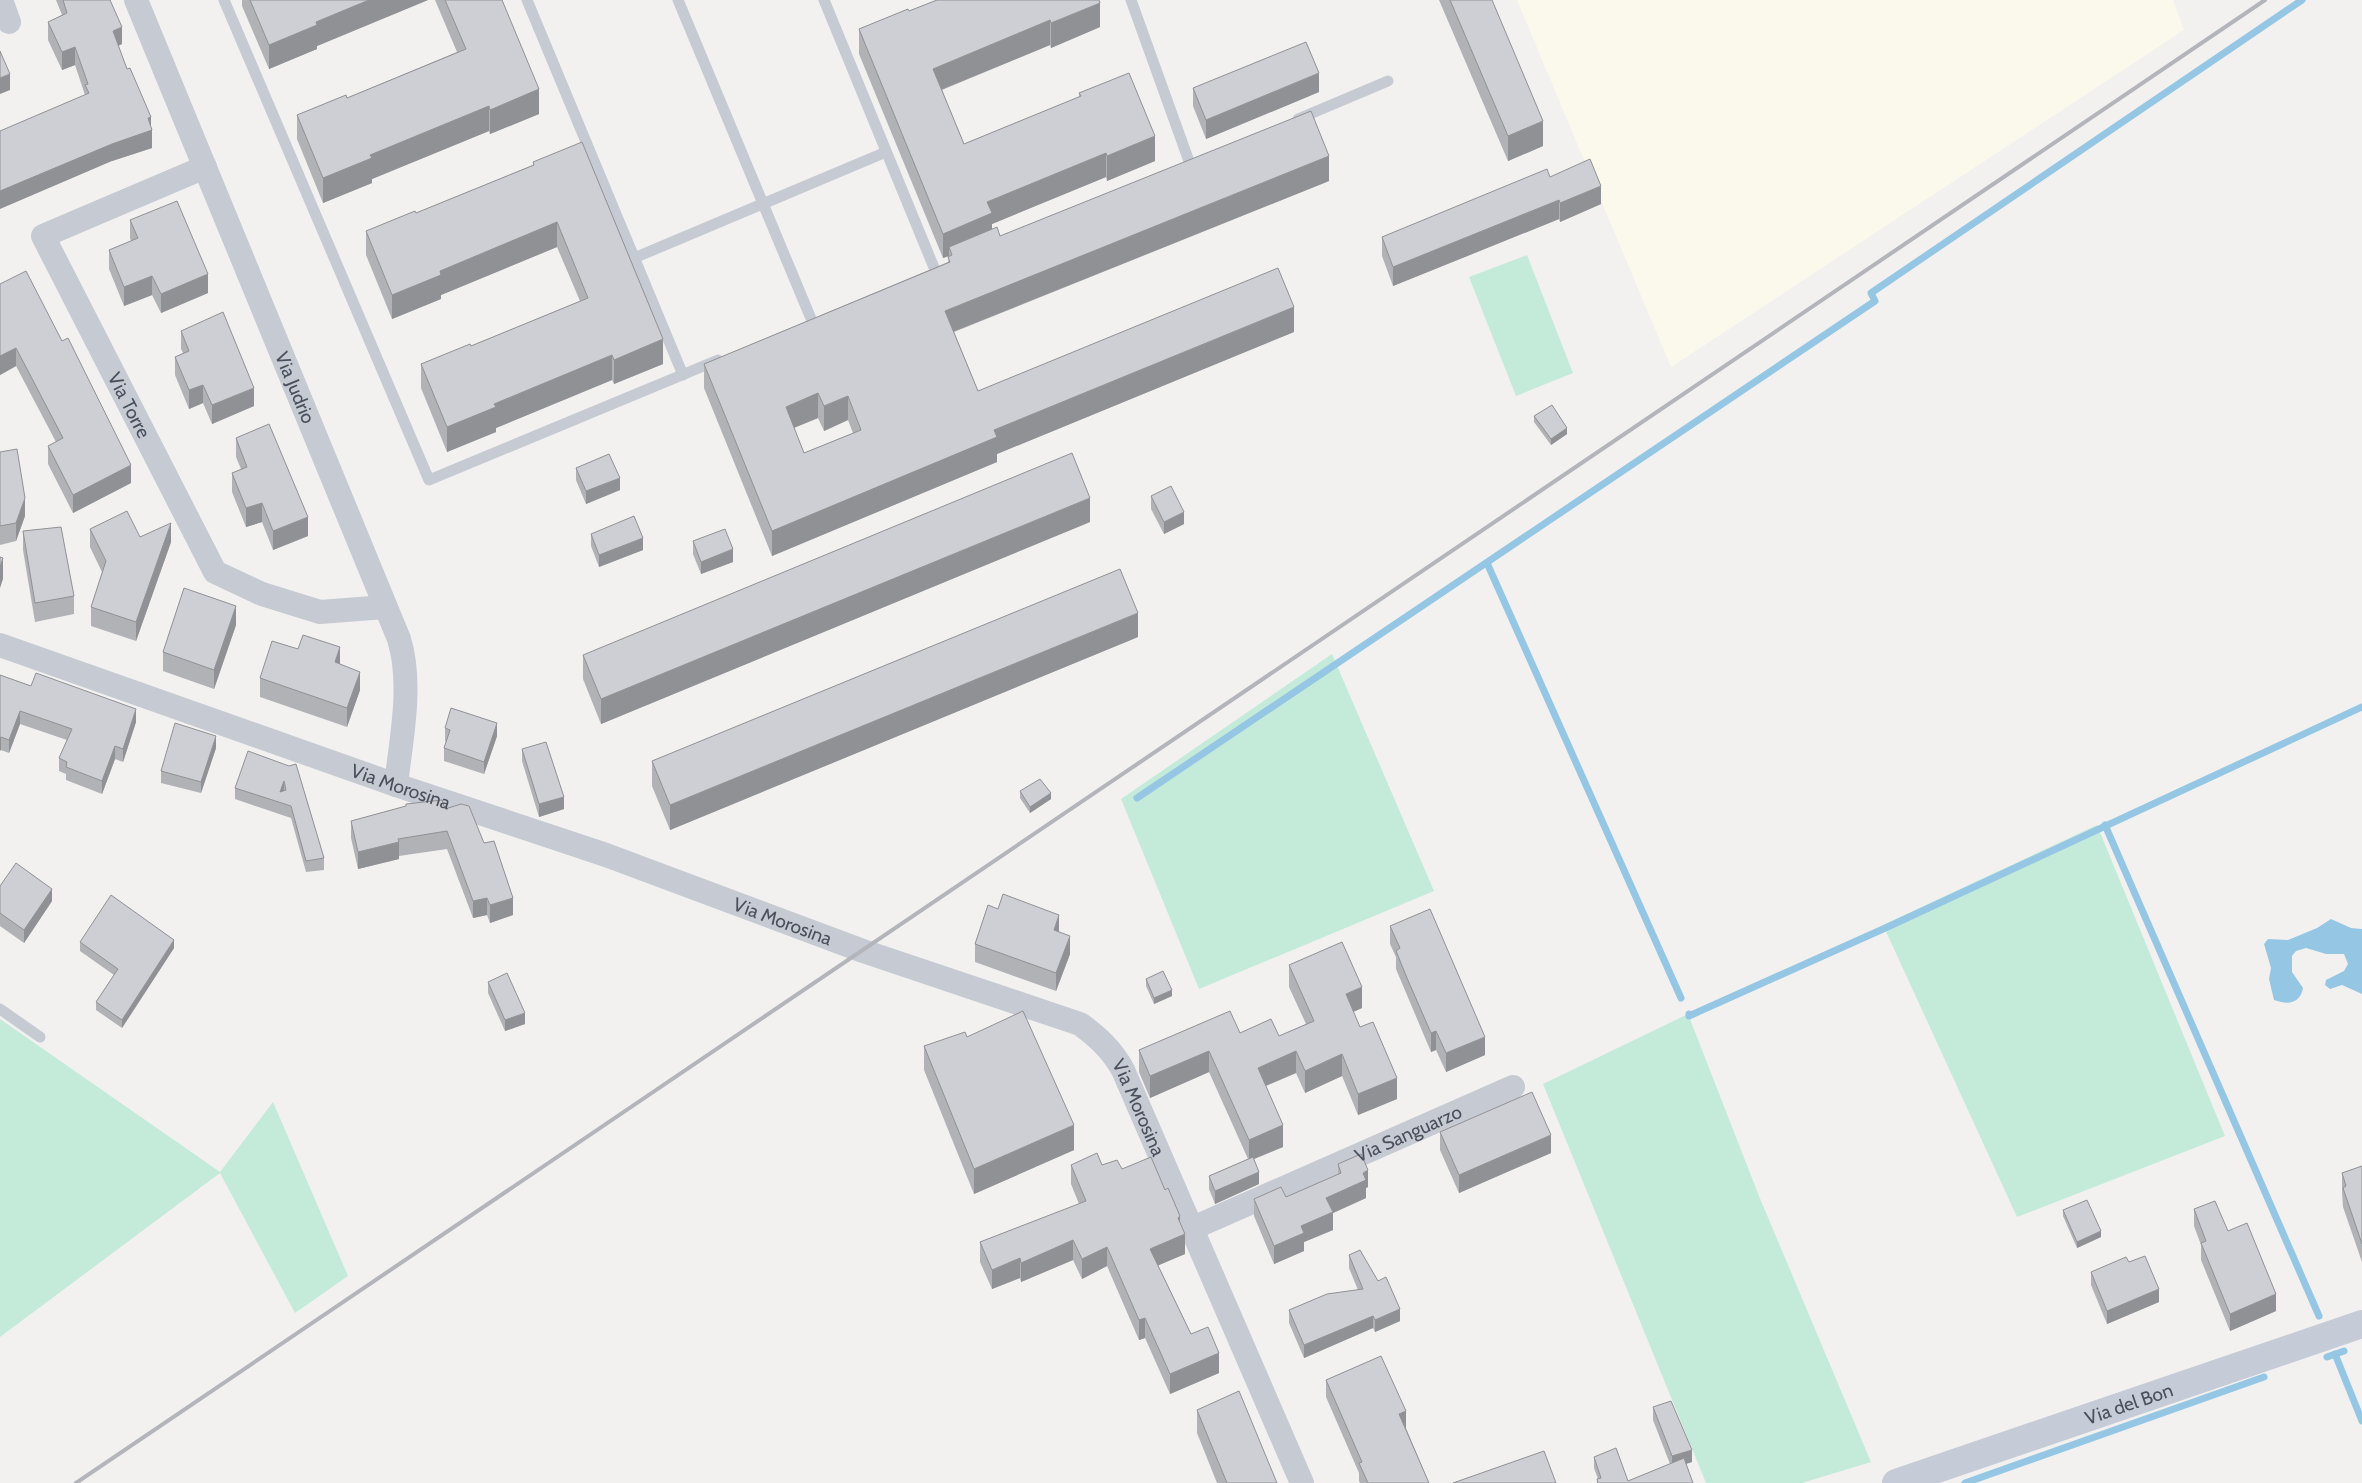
<svg xmlns="http://www.w3.org/2000/svg" width="2362" height="1483" font-family="Cabin,sans-serif">
<rect width="100%" height="100%" fill="#f2f1f0"/>
<polygon fill="#fbf9ec" points="1517,0 2173,0 2184,30 1671,367"/>
<g fill="#c4ebd9">
<polygon points="1527,255 1573,373 1516,396 1469,277"/>
<polygon points="1332,654 1434,891 1199,989 1121,799"/>
<polygon points="2097,825 2225,1136 2017,1217 1883,925"/>
<polygon points="1688,1014 1759,1196 1871,1462 1802,1483 1706,1483 1543,1084"/>
<polygon points="0,1019 220,1172 273,1102 348,1276 295,1313 220,1173 0,1337"/>
</g>
<path fill="#95c7e4" d="M 2331,919 L 2351,928 L 2362,929 L 2362,994 L 2342,985 L 2330,989 L 2325,985 L 2326,980 L 2344,971 L 2348,964 L 2344,954 L 2326,954 L 2306,948 L 2296,951 L 2292,956 L 2292,972 L 2303,988 C 2300,1004 2288,1005 2274,1000 L 2269,979 L 2271,968 L 2264,944 L 2268,939 L 2288,940 L 2317,928 Z"/>
<g fill="none" stroke-linecap="round" stroke-linejoin="round">
<g stroke="#95c7e4" stroke-width="7">
<polyline points="1487,563 1681,998"/>
<polyline points="1137,798 1875,301 1871,293 2302,0"/>
<polyline points="2105,825 2319,1316"/>
<polyline points="1689,1014 1689,1016 1892,925 2362,707"/>
<polyline points="2335,1354 2362,1421"/>
<polyline points="2327,1357 2344,1351"/>
<polyline points="1965,1483 2264,1377"/>
</g>
<g stroke="#c5cad3" stroke-width="11">
<polyline points="224,0 429,480 718,360"/>
<polyline points="527,0 683,375"/>
<polyline points="678,0 812,321"/>
<polyline points="824,0 935,270"/>
<polyline points="1131,0 1190,164"/>
<polyline points="1298,119 1388,81"/>
<polyline points="634,258 886,152"/>
<polyline points="0,1009 40,1037"/>
</g>
<g stroke="#c5cad3" stroke-width="24">
<polyline points="1,0 9,22"/>
<path id="s1" d="M 136,0 L 399,639 C 413,685 401,739 396,785"/>
<path id="s2" d="M 205,167 L 43,236 L 215,572 L 262,594 L 320,612 L 385,607"/>
<path id="s3" d="M 0,645 L 396,785 L 606,855 L 863,951 L 1080,1024 C 1098,1037 1112,1050 1123,1070 L 1302,1483"/>
<path id="s4" d="M 1193,1228 L 1513,1087"/>
</g>
<path stroke="#c5cbd7" stroke-width="28" id="s5" d="M 1896,1483 L 2362,1324"/>
<polyline stroke="#b3b5ba" stroke-width="4" points="76,1483 2265,0"/>
</g>
<g fill="#b1b2b6" fill-rule="evenodd">
<polygon points="56,0 110,0 122,44 118,46 127,69 151,126 152,148 112,161 85,95 75,65 62,70 48,40 48,22 62,15"/>
<polygon points="242,0 428,0 317,46 317,49 269,69 242,6"/>
<polygon points="435,0 502,0 539,114 490,134 489,131 372,179 372,183 323,203 297,139 297,115 347,98 457,52"/>
<path d="M 937,0 L 1100,27 L 1051,48 L 1050,45 L 942,90 L 964,144 L 1079,97 L 1079,93 L 1155,161 L 1107,181 L 1106,177 L 992,224 L 992,229 L 1000,236 L 1329,181 L 954,332 L 978,391 L 1294,332 L 997,454 L 997,462 L 772,556 L 704,388 L 704,364 L 948,262 L 949,256 L 943,258 L 859,54 L 859,29 L 909,11 ZM 818,418 L 824,431 L 848,420 L 853,433 L 804,453 L 794,428 Z"/>
<polygon points="1439,0 1492,0 1543,146 1508,161"/>
<polygon points="1193,88 1319,92 1206,139 1193,106"/>
<polygon points="533,162 663,364 614,384 612,380 496,428 496,432 447,452 421,388 421,364 471,346 580,301 557,247 441,295 441,299 392,319 366,255 366,231 416,213 533,165"/>
<polygon points="1550,177 1601,204 1560,222 1559,219 1393,286 1382,256 1382,237"/>
<polygon points="130,220 208,293 161,313 152,295 124,306 109,269 109,250 131,241 130,238"/>
<polygon points="0,284 131,483 73,513 48,464 48,446 56,442 16,366 0,375"/>
<polygon points="181,331 254,406 212,424 203,403 189,409 175,375 175,357 183,353 181,349"/>
<polygon points="1534,416 1567,434 1551,445 1534,422"/>
<polygon points="236,438 308,536 273,550 262,522 246,527 232,492 232,473 241,469 236,457"/>
<polygon points="0,452 25,516 16,541 0,545"/>
<polygon points="576,468 620,490 586,504 576,480"/>
<polygon points="1151,496 1184,524 1164,534 1151,509"/>
<polygon points="1090,522 601,724 583,679 583,655"/>
<polygon points="90,529 171,542 136,641 91,626 91,607 102,572 90,547"/>
<polygon points="23,531 74,596 74,614 35,622 23,550"/>
<polygon points="591,534 643,550 599,567 591,546"/>
<polygon points="693,541 733,562 701,574 693,554"/>
<polygon points="236,625 214,689 163,671 163,652"/>
<polygon points="1138,637 670,830 652,786 652,761"/>
<polygon points="340,664 360,690 347,727 260,697 260,678"/>
<polygon points="0,675 31,686 136,722 123,762 115,759 102,794 66,780 66,774 59,771 59,758 67,740 20,724 9,753 1,750"/>
<polygon points="445,728 497,736 484,774 444,761 444,748 446,742 445,741"/>
<polygon points="216,748 201,793 161,783 161,771"/>
<polygon points="522,749 564,809 539,817 522,761"/>
<polygon points="289,766 324,858 324,870 306,872 291,818 235,799 235,788"/>
<polygon points="1020,791 1051,799 1030,813 1020,798"/>
<polygon points="406,804 445,809 513,915 490,923 487,915 473,918 447,849 399,856 399,859 358,869 351,838 351,821 406,807"/>
<polygon points="0,886 52,901 24,943 0,926"/>
<polygon points="998,909 1059,932 1070,954 1056,991 975,962 975,944"/>
<polygon points="1390,926 1485,1055 1446,1072 1436,1050 1431,1052 1396,969 1396,957 1390,944"/>
<polygon points="80,942 174,948 122,1028 96,1010 96,1002 114,975 80,951"/>
<polygon points="1289,965 1362,1008 1353,1012 1360,1027 1397,1099 1358,1115 1342,1076 1305,1093 1296,1073 1266,1086 1283,1147 1254,1159 1259,1184 1215,1204 1209,1189 1209,1176 1248,1159 1209,1072 1150,1098 1139,1072 1139,1050 1240,1033 1279,1036 1306,1024 1289,987"/>
<polygon points="1146,979 1172,996 1154,1004 1146,986"/>
<polygon points="488,982 525,1024 505,1031 488,993"/>
<polygon points="967,1037 1074,1150 974,1194 924,1070 924,1046"/>
<polygon points="1440,1132 1551,1153 1459,1193 1440,1150"/>
<polygon points="1338,1164 1368,1187 1366,1188 1366,1198 1333,1213 1333,1230 1304,1242 1304,1251 1274,1264 1254,1216 1254,1199 1286,1197 1338,1175"/>
<polygon points="1071,1165 1102,1165 1122,1169 1165,1190 1180,1222 1185,1254 1158,1265 1191,1334 1219,1373 1170,1394 1145,1338 1139,1340 1107,1266 1082,1279 1073,1260 1021,1282 1020,1278 992,1289 980,1262 980,1242 1079,1204 1071,1184"/>
<polygon points="2362,1166 2362,1262 2343,1207 2342,1192 2342,1173"/>
<polygon points="2194,1209 2228,1231 2276,1311 2230,1331 2201,1260 2201,1245 2194,1226"/>
<polygon points="2063,1210 2101,1237 2077,1248 2063,1216"/>
<polygon points="1349,1255 1400,1321 1375,1332 1373,1328 1304,1358 1289,1323 1289,1310 1358,1290 1349,1268"/>
<polygon points="2129,1262 2159,1302 2107,1324 2091,1285 2091,1272"/>
<polygon points="1326,1380 1406,1428 1429,1483 1360,1483 1359,1481 1359,1473 1326,1397"/>
<polygon points="1653,1407 1692,1462 1686,1464 1693,1483 1597,1483 1597,1479 1598,1479 1594,1468 1594,1457 1628,1481 1670,1464 1653,1420"/>
<polygon points="1197,1410 1277,1483 1217,1483 1197,1433"/>
</g>
<g fill="#909194">
<polygon points="369,0 428,0 317,46 317,49 269,69 269,45 316,22"/>
<polygon points="1100,3 1100,27 1051,48 1051,23"/>
<polygon points="1050,20 1050,45 933,93 933,69"/>
<polygon points="122,27 122,44 113,48 113,31"/>
<polygon points="75,47 75,65 62,70 62,52"/>
<polygon points="1319,73 1319,92 1206,139 1206,120"/>
<polygon points="10,74 10,90 0,94 0,78"/>
<polygon points="539,89 539,114 490,134 490,110"/>
<polygon points="489,106 489,131 372,179 372,183 323,203 323,178 370,155"/>
<polygon points="151,117 151,130 152,130 152,148 112,161 0,209 0,191"/>
<polygon points="1543,121 1543,146 1508,161 1508,136"/>
<polygon points="1155,136 1155,161 1107,181 1107,156"/>
<polygon points="1106,153 1106,177 992,224 992,238 949,247 949,256 943,258 943,234 987,202"/>
<polygon points="1329,156 1329,181 945,335 945,311"/>
<polygon points="1601,186 1601,204 1560,222 1560,203"/>
<polygon points="1559,200 1559,219 1393,286 1393,267"/>
<polygon points="557,222 557,247 441,295 441,299 392,319 392,295 440,271"/>
<polygon points="208,274 208,293 161,313 161,294"/>
<polygon points="152,276 152,295 124,306 124,287"/>
<polygon points="1294,307 1294,332 997,454 997,462 772,556 772,531 994,430"/>
<polygon points="663,339 663,364 614,384 614,360"/>
<polygon points="16,348 16,366 0,375 0,356"/>
<polygon points="612,355 612,380 496,428 496,432 447,452 447,427 494,404"/>
<polygon points="203,385 203,403 189,409 189,390"/>
<polygon points="254,388 254,406 212,424 212,405"/>
<polygon points="818,393 818,418 786,431 786,407"/>
<polygon points="848,396 848,420 824,431 824,406"/>
<polygon points="1567,428 1567,434 1551,445 1551,439"/>
<polygon points="131,465 131,483 73,513 73,495"/>
<polygon points="620,478 620,490 586,504 586,491"/>
<polygon points="25,498 25,516 16,541 16,523"/>
<polygon points="1090,498 1090,522 601,724 601,699"/>
<polygon points="262,503 262,522 246,527 246,508"/>
<polygon points="1184,512 1184,524 1164,534 1164,522"/>
<polygon points="308,517 308,536 273,550 273,531"/>
<polygon points="171,523 171,542 136,641 136,622"/>
<polygon points="643,538 643,550 599,567 599,555"/>
<polygon points="733,549 733,562 701,574 701,562"/>
<polygon points="3,558 3,579 0,588 0,567"/>
<polygon points="236,606 236,625 214,689 214,670"/>
<polygon points="1138,613 1138,637 670,830 670,805"/>
<polygon points="340,647 340,666 335,662"/>
<polygon points="360,672 360,690 347,727 347,708"/>
<polygon points="136,709 136,722 123,762 123,749"/>
<polygon points="20,711 20,724 9,753 9,740"/>
<polygon points="497,723 497,736 484,774 484,762"/>
<polygon points="216,736 216,748 201,793 201,782"/>
<polygon points="1,737 1,750 0,751 0,738"/>
<polygon points="115,746 115,759 102,794 102,781"/>
<polygon points="284,781 284,792 280,804 280,792"/>
<polygon points="1051,793 1051,799 1030,813 1030,807"/>
<polygon points="564,797 564,809 539,817 539,804"/>
<polygon points="399,842 399,859 358,869 358,852"/>
<polygon points="52,889 52,901 24,943 24,930"/>
<polygon points="487,898 487,915 473,918 473,901"/>
<polygon points="513,898 513,915 490,923 490,905"/>
<polygon points="1059,915 1059,934 1054,930"/>
<polygon points="1070,936 1070,954 1056,991 1056,973"/>
<polygon points="174,940 174,948 122,1028 122,1020"/>
<polygon points="1362,987 1362,1008 1346,1015 1346,994"/>
<polygon points="1172,990 1172,996 1154,1004 1154,998"/>
<polygon points="525,1013 525,1024 505,1031 505,1020"/>
<polygon points="1436,1031 1436,1050 1431,1052 1431,1033"/>
<polygon points="1485,1037 1485,1055 1446,1072 1446,1053"/>
<polygon points="1209,1051 1209,1072 1150,1098 1150,1076"/>
<polygon points="1296,1051 1296,1073 1258,1089 1258,1068"/>
<polygon points="1342,1054 1342,1076 1305,1093 1305,1071"/>
<polygon points="1397,1078 1397,1099 1358,1115 1358,1094"/>
<polygon points="1074,1125 1074,1150 974,1194 974,1169"/>
<polygon points="1283,1125 1283,1147 1249,1161 1249,1140"/>
<polygon points="1551,1135 1551,1153 1459,1193 1459,1175"/>
<polygon points="1368,1170 1368,1187 1366,1188 1366,1198 1333,1213 1333,1230 1304,1242 1304,1251 1274,1264 1274,1246 1301,1226 1326,1198"/>
<polygon points="1259,1172 1259,1184 1215,1204 1215,1191"/>
<polygon points="1180,1216 1180,1236 1185,1234 1185,1254 1150,1269 1150,1249"/>
<polygon points="2101,1231 2101,1237 2077,1248 2077,1242"/>
<polygon points="1073,1240 1073,1260 1021,1282 1021,1263"/>
<polygon points="1107,1247 1107,1266 1082,1279 1082,1259"/>
<polygon points="1020,1258 1020,1278 992,1289 992,1270"/>
<polygon points="2159,1289 2159,1302 2107,1324 2107,1311"/>
<polygon points="2276,1294 2276,1311 2230,1331 2230,1314"/>
<polygon points="1400,1309 1400,1321 1375,1332 1375,1320"/>
<polygon points="1373,1316 1373,1328 1304,1358 1304,1345"/>
<polygon points="1145,1318 1145,1338 1139,1340 1139,1320"/>
<polygon points="1219,1353 1219,1373 1170,1394 1170,1374"/>
<polygon points="1406,1411 1406,1428 1399,1431 1399,1414"/>
<polygon points="1692,1450 1692,1462 1672,1468 1672,1456"/>
</g>
<g fill="#cecfd4" stroke="#909194" fill-rule="evenodd">
<polygon points="63,0 110,0 122,27 113,31 127,69 130,68 151,117 148,118 152,130 112,144 0,191 0,131 89,93 85,85 88,84 75,47 62,52 48,22 67,13"/>
<polygon points="250,0 369,0 316,22 317,25 269,45"/>
<polygon points="445,0 502,0 539,89 490,110 489,106 370,155 372,158 323,178 297,115 346,95 347,98 466,49"/>
<polygon points="937,0 1099,0 1100,3 1051,23 1050,20 933,69 964,144 1081,96 1079,93 1129,73 1155,136 1107,156 1106,153 987,202 992,213 943,234 859,29 908,9 909,11"/>
<polygon points="1450,0 1492,0 1543,121 1508,136"/>
<polygon points="1306,42 1319,73 1206,120 1193,88"/>
<polygon points="0,51 10,74 0,78"/>
<path d="M 1311,111 L 1329,156 L 945,311 L 978,391 L 1278,268 L 1294,307 L 994,430 L 997,437 L 772,531 L 704,364 L 950,262 L 948,257 L 952,255 L 949,247 L 997,227 L 1000,236 ZM 818,393 L 824,406 L 848,396 L 861,430 L 804,453 L 786,407 Z"/>
<polygon points="582,142 663,339 614,360 612,355 494,404 496,407 447,427 421,364 470,344 471,346 588,298 557,222 440,271 441,275 392,295 366,231 415,211 416,213 534,165 533,162"/>
<polygon points="1590,159 1601,186 1560,203 1559,200 1393,267 1382,237 1547,169 1550,177"/>
<polygon points="177,201 208,274 161,294 152,276 124,287 109,250 138,238 130,220"/>
<polygon points="26,271 62,341 68,338 131,465 73,495 48,446 63,438 16,348 0,356 0,284"/>
<polygon points="223,312 254,388 212,405 203,385 189,390 175,357 189,351 181,331"/>
<polygon points="1552,405 1567,428 1551,439 1534,416"/>
<polygon points="269,424 308,517 273,531 262,503 246,508 232,473 247,467 236,438"/>
<polygon points="17,449 25,498 16,523 0,526 0,452"/>
<polygon points="1072,453 1090,498 601,699 583,655"/>
<polygon points="609,454 620,478 586,491 576,468"/>
<polygon points="1171,486 1184,512 1164,522 1151,496"/>
<polygon points="127,511 140,537 171,523 136,622 91,607 106,561 90,529"/>
<polygon points="634,516 643,538 599,555 591,534"/>
<polygon points="61,527 74,596 35,603 23,531"/>
<polygon points="725,529 733,549 701,562 693,541"/>
<polygon points="0,557 3,558 0,567"/>
<polygon points="1120,569 1138,613 670,805 652,761"/>
<polygon points="184,588 236,606 214,670 163,652"/>
<polygon points="303,635 340,647 335,662 360,672 347,708 260,678 272,641 298,649"/>
<polygon points="36,673 136,709 123,749 115,746 102,781 66,767 67,762 59,758 72,729 20,711 9,740 1,737 0,738 0,675 31,686"/>
<polygon points="451,708 497,723 484,762 444,748 450,730 445,728"/>
<polygon points="175,723 216,736 201,782 161,771"/>
<polygon points="546,742 564,797 539,804 522,749"/>
<path d="M 248,751 L 289,766 L 296,764 L 324,858 L 306,861 L 291,806 L 235,788 ZM 284,781 L 286,790 L 280,792 Z"/>
<polygon points="1040,779 1051,793 1030,807 1020,791"/>
<polygon points="442,800 445,809 461,804 469,806 484,843 494,841 513,898 490,905 487,898 473,901 447,831 398,839 399,842 358,852 351,821 406,806 406,804"/>
<polygon points="16,863 52,889 24,930 0,913 0,886"/>
<polygon points="1003,894 1059,915 1054,930 1070,936 1056,973 975,944 988,905 998,909"/>
<polygon points="111,895 174,940 122,1020 96,1002 118,969 80,942"/>
<polygon points="1430,909 1485,1037 1446,1053 1436,1031 1431,1033 1407,978 1396,951 1400,948 1390,926"/>
<polygon points="1342,942 1362,987 1346,994 1360,1027 1373,1022 1397,1078 1358,1094 1342,1054 1305,1071 1296,1051 1258,1068 1283,1125 1249,1140 1209,1051 1150,1076 1139,1050 1230,1011 1240,1033 1271,1019 1279,1036 1314,1021 1289,965"/>
<polygon points="1163,971 1172,990 1154,998 1146,979"/>
<polygon points="507,973 525,1013 505,1020 488,982"/>
<polygon points="1023,1011 1074,1125 974,1169 924,1046 965,1032 967,1037"/>
<polygon points="1532,1092 1551,1135 1459,1175 1440,1132"/>
<polygon points="1097,1153 1102,1165 1117,1160 1122,1169 1151,1157 1165,1190 1168,1188 1180,1216 1178,1218 1185,1234 1150,1249 1191,1334 1208,1327 1219,1353 1170,1374 1145,1318 1139,1320 1107,1247 1082,1259 1073,1240 1021,1263 1020,1258 992,1270 980,1242 1086,1201 1071,1165"/>
<polygon points="1361,1154 1368,1170 1363,1173 1366,1180 1326,1198 1333,1212 1301,1226 1304,1233 1274,1246 1254,1199 1281,1187 1286,1197 1341,1173 1338,1164"/>
<polygon points="1253,1157 1259,1172 1215,1191 1209,1176"/>
<polygon points="2362,1166 2362,1244 2343,1188 2346,1186 2342,1173"/>
<polygon points="2087,1200 2101,1231 2077,1242 2063,1210"/>
<polygon points="2215,1201 2228,1231 2247,1223 2276,1294 2230,1314 2201,1243 2206,1241 2194,1209"/>
<polygon points="1360,1250 1378,1281 1386,1277 1400,1309 1375,1320 1373,1316 1304,1345 1289,1310 1327,1294 1363,1289 1349,1255"/>
<polygon points="2145,1256 2159,1289 2107,1311 2091,1272 2126,1257 2129,1262"/>
<polygon points="1381,1356 1406,1411 1399,1414 1429,1483 1368,1483 1359,1463 1362,1462 1326,1380"/>
<polygon points="1239,1391 1277,1483 1227,1483 1197,1410"/>
<polygon points="1671,1401 1692,1450 1672,1456 1653,1407"/>
<polygon points="1616,1448 1628,1481 1684,1458 1693,1483 1598,1483 1597,1479 1601,1478 1594,1457"/>
<polygon points="1544,1451 1556,1483 1453,1483"/>
</g>
<g text-anchor="middle" stroke-width="4" stroke-linejoin="round" paint-order="stroke">
<g font-size="19" fill="#4a505c" stroke="#fff">
<text dy="7" stroke="none"><textPath href="#s1" startOffset="419">Via Judrio</textPath></text>
<text dy="7" stroke="none"><textPath href="#s2" startOffset="366">Via Torre</textPath></text>
<text dy="7" stroke="none"><textPath href="#s3" startOffset="425">Via Morosina</textPath></text>
<text dy="7" stroke="none"><textPath href="#s3" startOffset="830">Via Morosina</textPath></text>
<text dy="7" stroke="none"><textPath href="#s3" startOffset="1249">Via Morosina</textPath></text>
<text dy="7" stroke="none"><textPath href="#s4" startOffset="235">Via Sanguarzo</textPath></text>
<text dy="7" stroke="none"><textPath href="#s5" startOffset="246">Via del Bon</textPath></text>
</g>
</g>
</svg>
